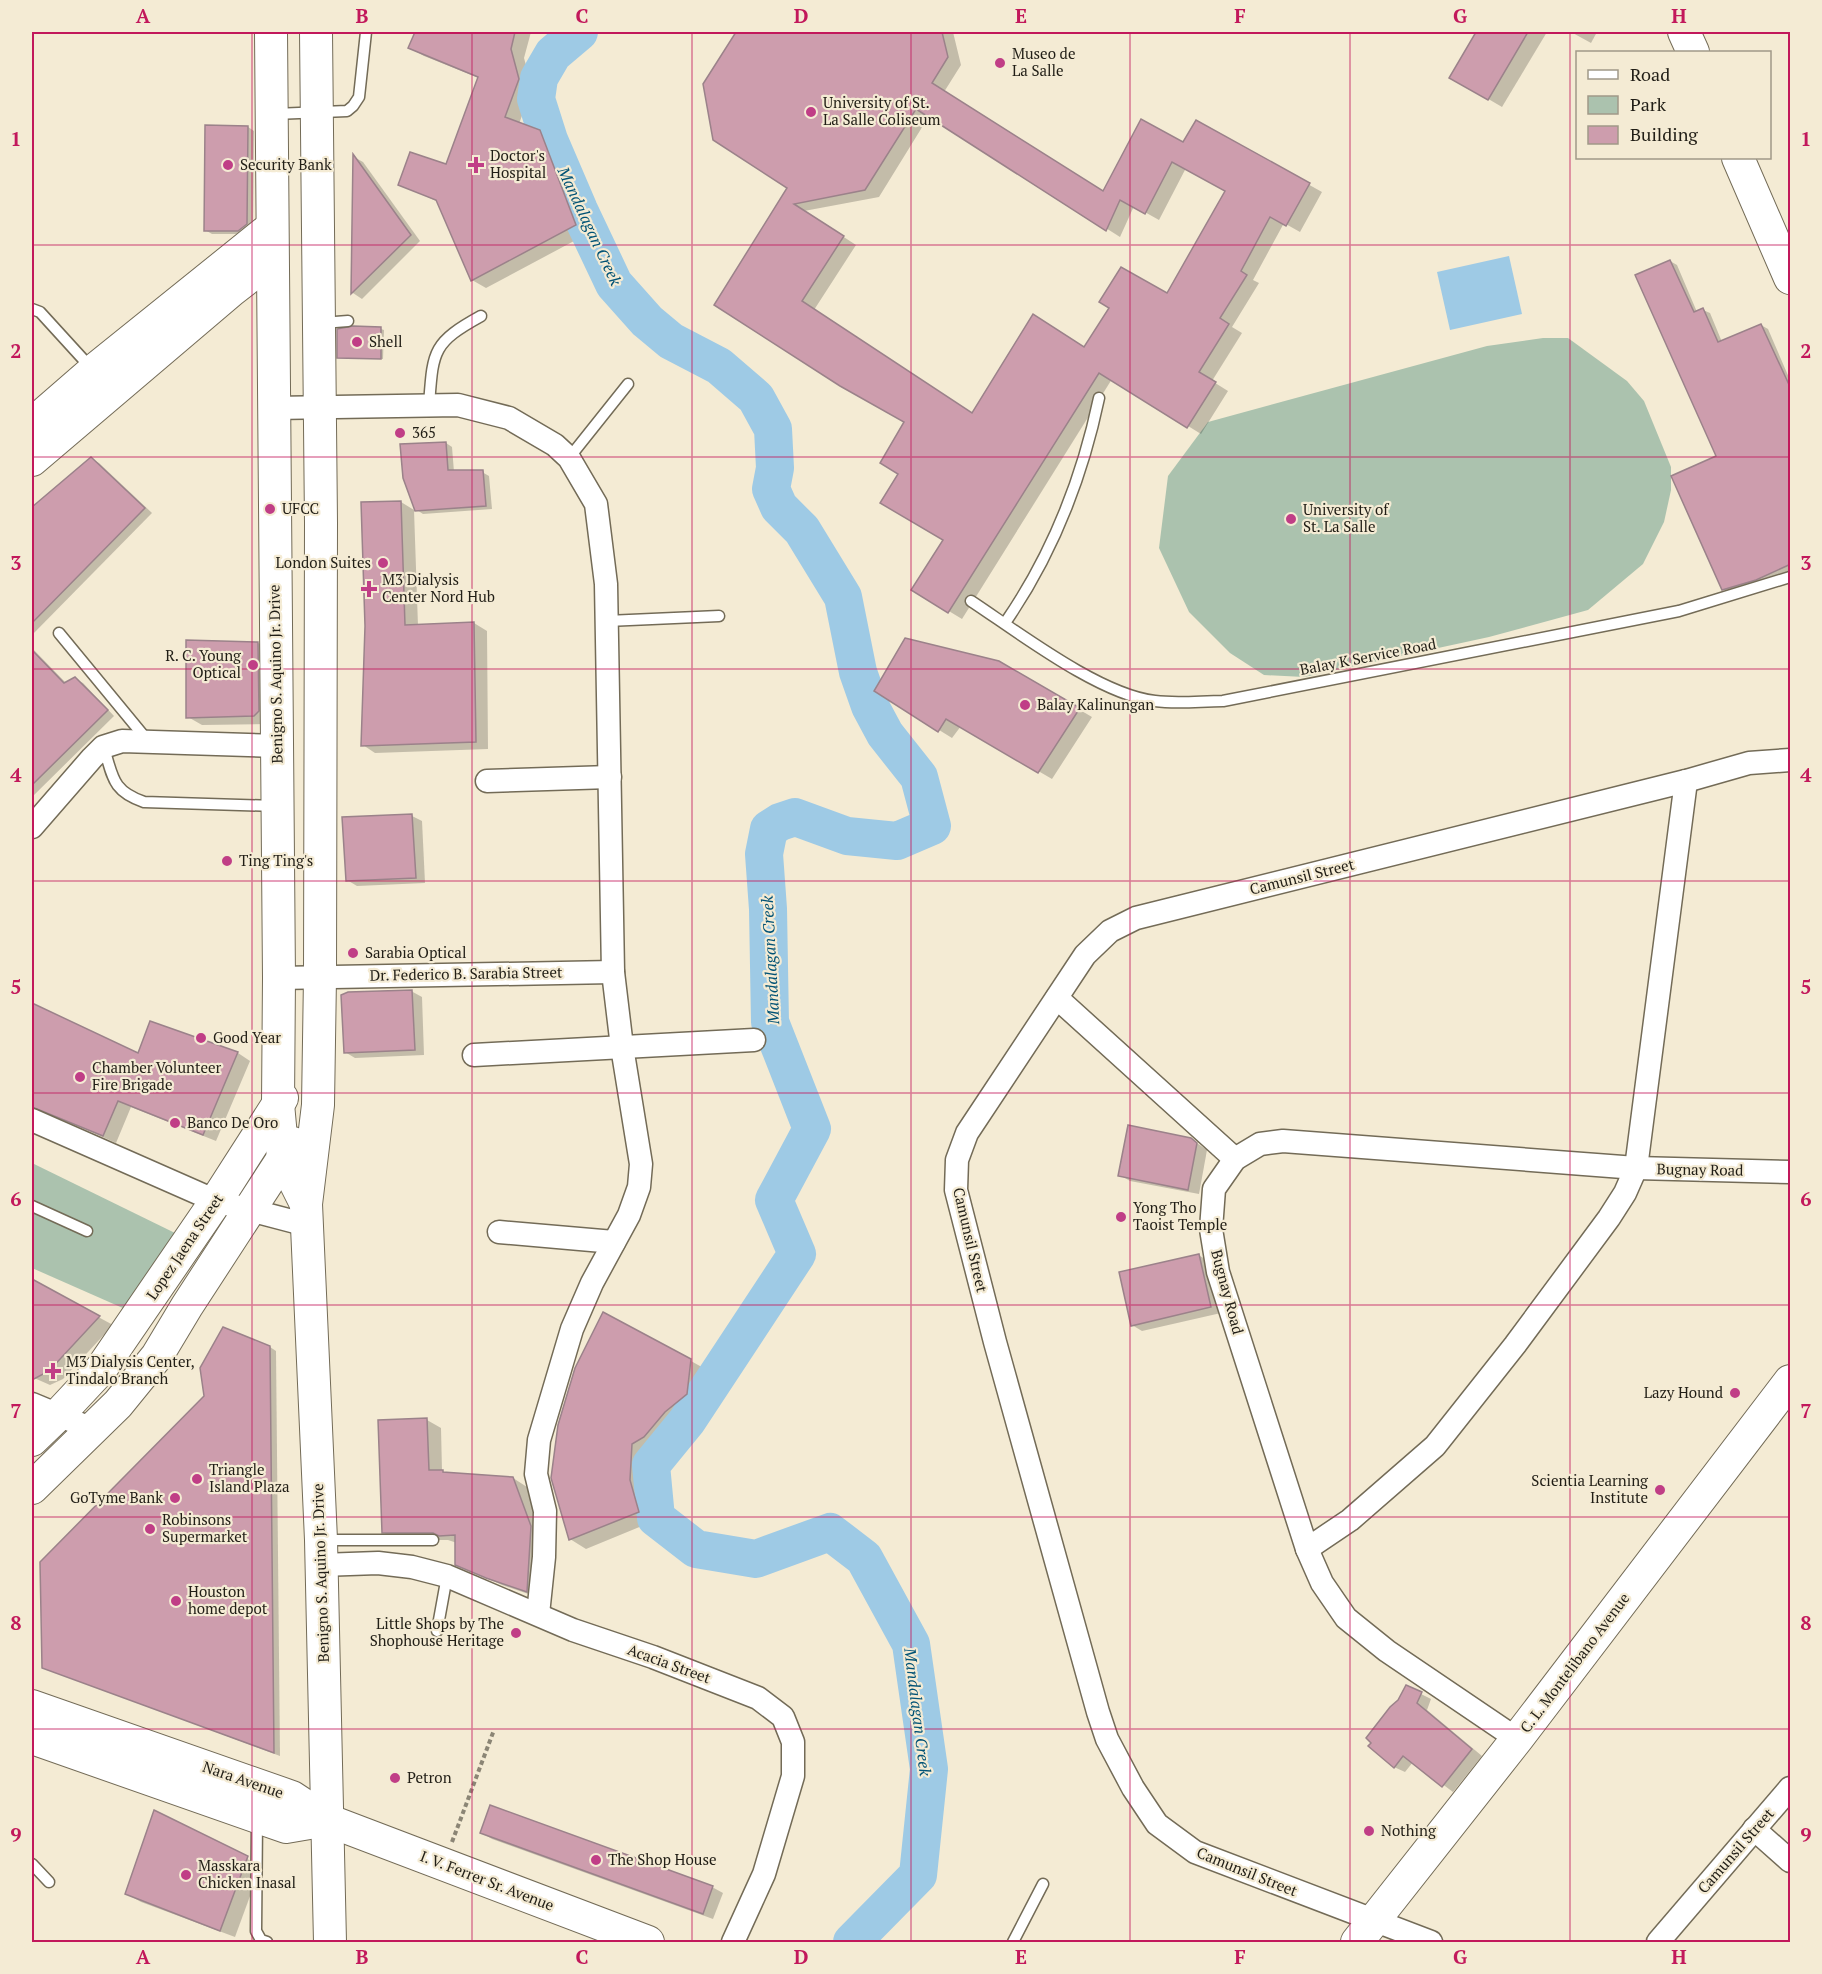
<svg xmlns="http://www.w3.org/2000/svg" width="1822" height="1974" font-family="'PT Serif',serif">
<rect width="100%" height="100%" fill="#f4ebd4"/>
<g fill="#abc2ae">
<polygon points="1543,338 1568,338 1627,381 1644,401 1671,467 1671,490 1664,522 1643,564 1588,610 1489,637 1304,677 1264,675 1230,653 1189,612 1159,548 1168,476 1208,422 1487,346"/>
<polygon points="32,1163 175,1233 125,1309 32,1268"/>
</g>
<polygon fill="#9ecae5" points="1509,256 1522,314 1450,330 1437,272"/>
<g fill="#0003" fill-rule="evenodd">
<polygon points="415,32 531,32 524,58 532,87 519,124 539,131 554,140 589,233 486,288 472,280 438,202 400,184 447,165 479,78 424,56 410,48 416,32"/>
<path d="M 737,32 L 953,32 L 961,65 L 944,92 L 1104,193 L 1184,144 L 1197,122 L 1322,192 L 1300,232 L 1284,223 L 1253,280 L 1259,283 L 1232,327 L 1242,333 L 1212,381 L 1228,391 L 1201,434 L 1112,379 L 962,619 L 914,590 L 945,540 L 906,421 L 716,304 L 789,188 L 704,84 ZM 929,116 L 1120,237 L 1134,206 L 1159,220 L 1186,168 L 1227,191 L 1167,295 L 1085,348 L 973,414 L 814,310 L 856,245 L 804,211 L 879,197 Z"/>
<polygon points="1477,32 1547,32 1502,107 1451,77"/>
<polygon points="1571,32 1597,32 1591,43"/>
<polygon points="248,127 254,131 253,227 245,234 212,234 205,230"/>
<polygon points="354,157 363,162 420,241 362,299 353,293"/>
<polygon points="1670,261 1677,265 1697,312 1703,310 1710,313 1722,342 1761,325 1768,329 1790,380 1790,570 1763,583 1730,593 1723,589 1718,457"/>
<polygon points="381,329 384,330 383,359 339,357"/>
<polygon points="446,443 452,447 454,472 482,472 489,476 492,509 423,514 417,510"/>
<polygon points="91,459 99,463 152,513 32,635 32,509"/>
<polygon points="401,502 414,510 418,626 474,623 487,631 488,749 375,753 363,745"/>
<polygon points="258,643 272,651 269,724 202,725 188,717"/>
<polygon points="32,648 66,683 75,679 83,683 114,716 32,797"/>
<polygon points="998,662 1092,717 1052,779 961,726 952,738 876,691"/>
<polygon points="412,816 422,821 425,883 357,886 347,880"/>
<polygon points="411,991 422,997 424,1055 355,1058 345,1052"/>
<polygon points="32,1005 138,1055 151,1023 238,1053 250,1061 216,1141 131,1107 116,1143 52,1114 41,1114 32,1110"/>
<polygon points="1191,1139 1207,1150 1199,1194 1130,1181 1120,1175"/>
<polygon points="1198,1255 1209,1261 1221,1313 1142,1331 1132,1325"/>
<polygon points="32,1281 113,1325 63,1379 50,1385 32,1377"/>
<polygon points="270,1347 276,1351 280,1756 44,1667"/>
<polygon points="691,1361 707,1370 703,1403 681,1421 661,1446 648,1453 646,1490 654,1521 586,1549 570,1539 576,1369"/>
<polygon points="427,1420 441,1428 442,1471 446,1473 513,1478 527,1487 545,1534 540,1598 502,1585 457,1564 457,1543 448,1540 397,1540 383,1532"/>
<polygon points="1421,1694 1431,1699 1427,1710 1482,1756 1453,1792 1413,1762 1405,1772 1394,1767 1373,1743"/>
<polygon points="155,1812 261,1866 235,1937 141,1902 127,1894"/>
<polygon points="482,1833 712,1887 723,1893 713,1919 492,1839"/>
</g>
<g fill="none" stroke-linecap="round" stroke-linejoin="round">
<polyline stroke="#9ecae5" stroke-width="38" points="579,32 553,54 539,78 536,99 549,140 579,210 614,284 647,321 671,341 719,366 756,398 773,429 775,468 771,489 779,507 802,530 843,597 858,672 870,706 885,734 919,777 932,826 897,841 847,836 795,817 780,822 769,829 764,854 768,909 770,1022 812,1129 774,1200 797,1254 687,1421 651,1465 656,1518 696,1549 756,1559 830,1532 864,1558 911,1644 929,1769 918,1875 852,1942"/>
</g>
<g fill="#cd9dad" stroke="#9b828a" stroke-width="1.5" fill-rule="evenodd">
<polygon points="415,32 515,32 511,49 519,79 505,117 540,130 576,225 471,281 436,200 398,185 410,152 446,164 478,77 408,48"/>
<path d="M 736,32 L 942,32 L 948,57 L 932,83 L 1103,191 L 1141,119 L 1183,142 L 1196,120 L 1310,183 L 1286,226 L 1270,217 L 1241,271 L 1247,275 L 1220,318 L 1229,324 L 1199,372 L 1216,382 L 1187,428 L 1099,373 L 948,613 L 911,590 L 943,540 L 880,503 L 898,474 L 880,463 L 904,422 L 840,386 L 714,305 L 787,188 L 713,140 L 703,84 ZM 916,109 L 1106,231 L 1120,200 L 1145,214 L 1172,162 L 1225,191 L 1167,293 L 1121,267 L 1099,302 L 1109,308 L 1084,347 L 1033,314 L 972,413 L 802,301 L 844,236 L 794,204 L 865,190 Z"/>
<polygon points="1476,32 1528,32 1488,100 1449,78"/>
<polygon points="205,125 248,126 247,224 238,231 204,231"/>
<polygon points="353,154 411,235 351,294"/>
<polygon points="1670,260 1694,312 1703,308 1718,342 1761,324 1791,389 1791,564 1756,580 1722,590 1671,476 1716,456 1635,275"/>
<polygon points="353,326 381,327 381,359 337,358 337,329"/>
<polygon points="446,442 448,470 483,470 486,506 415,511 403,478 400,444"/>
<polygon points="91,457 145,508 32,623 32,507"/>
<polygon points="401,501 405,625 474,622 476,742 361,746 365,626 361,502"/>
<polygon points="905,638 999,661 1080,708 1038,773 946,719 938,732 874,691"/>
<polygon points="186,640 258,642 259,711 254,716 186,718"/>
<polygon points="32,650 64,683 75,677 108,710 32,785"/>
<polygon points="412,814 416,878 346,881 342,817"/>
<polygon points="412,990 415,1050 344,1053 341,995 348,992"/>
<polygon points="32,1003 138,1053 150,1021 238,1052 203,1135 118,1101 103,1136 32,1107"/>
<polygon points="1128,1125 1191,1138 1197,1143 1188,1190 1118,1176"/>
<polygon points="1199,1254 1211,1307 1131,1326 1119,1272"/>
<polygon points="32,1279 100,1316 49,1371 32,1380"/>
<polygon points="603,1312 691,1359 687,1394 665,1412 644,1437 632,1444 630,1480 639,1512 569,1540 551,1478 558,1425 575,1368"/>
<polygon points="223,1327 270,1346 274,1753 42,1668 40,1562 204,1396 200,1368"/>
<polygon points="427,1418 429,1470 443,1470 443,1472 513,1477 531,1526 527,1592 486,1578 455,1565 455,1535 439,1536 433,1533 382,1533 378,1420"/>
<polygon points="1406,1685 1422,1692 1417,1703 1472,1749 1442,1787 1403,1756 1394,1768 1368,1746 1371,1743 1366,1738 1390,1707 1398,1700"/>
<polygon points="490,1805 713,1886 703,1914 480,1833"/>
<polygon points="154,1810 248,1856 220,1931 125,1894"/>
</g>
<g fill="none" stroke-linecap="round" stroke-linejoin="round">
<g stroke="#736b57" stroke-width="13">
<g id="lane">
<polyline points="275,114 347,111 353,106 359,97 366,32"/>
<polyline points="32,309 40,312 92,369"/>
<polyline points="322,323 348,321"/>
<path d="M 429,405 C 433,351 432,343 481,316"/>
<polyline points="569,458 628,384"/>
<path d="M 971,601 C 1018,632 1100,695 1155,701 C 1177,704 1201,701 1223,701 L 1679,611 L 1790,577"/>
<polyline points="607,621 719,616"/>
<path d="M 1005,623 C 1052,555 1082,479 1099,398"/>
<polyline points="59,633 148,741"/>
<path d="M 104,748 C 113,777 112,791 144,802 L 275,806"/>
<polyline points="32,1206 87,1231"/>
<polyline points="323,1540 433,1540"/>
<polyline points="437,1631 447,1576"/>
<polyline points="257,1819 256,1931 261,1940 267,1942"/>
<polyline points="32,1864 49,1882"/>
<polyline points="1013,1942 1043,1884"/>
</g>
</g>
<g stroke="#736b57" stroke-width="25">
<g id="street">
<polyline points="274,408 458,405 509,418 555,445 569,458 596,504 606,584 613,972 622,1047 641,1164 639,1187 629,1215 592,1283 572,1329 539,1440 536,1474 545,1511 544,1557 538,1614"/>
<polyline points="487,781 610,777"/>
<polyline points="32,827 92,758 103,747 122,741 277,746"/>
<polyline points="279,978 613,972"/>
<polyline points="1057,998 1235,1159"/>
<polyline points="474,1055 754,1040"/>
<polyline points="32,1120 216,1201 307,1225"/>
<polyline points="499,1232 614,1242"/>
<polyline points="32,1404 92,1429"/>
<polyline points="1307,1549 1350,1520 1435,1446 1515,1345 1609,1218 1625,1193 1636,1168 1686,781"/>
<polyline points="321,1565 378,1563 412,1567 447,1576 573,1630 653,1657 758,1698 783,1717 793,1742 793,1776 764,1874 733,1942"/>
<polyline points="1517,1739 1387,1651 1346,1618 1322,1583 1307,1549 1218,1272 1211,1229 1214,1189 1235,1159 1260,1144 1283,1141 1636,1168 1790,1172"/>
<polyline points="1754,1829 1790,1861"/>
<polyline points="1431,1942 1195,1852 1157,1824 1133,1788 1107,1739 1098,1712 995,1342 956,1190 957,1160 967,1133 1085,955 1110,931 1136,918 1686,781 1749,763 1790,760"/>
<polyline points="1658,1942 1790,1788"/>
</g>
</g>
<g stroke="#736b57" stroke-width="34">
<g id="secondary">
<polyline points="271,32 279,978 278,1104 283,1158 306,1204"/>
<polyline points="316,32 321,523 320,977 318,1105 306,1204 321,1540 330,1942"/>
<polyline points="1684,32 1693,52"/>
<polyline points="1738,158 1790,278"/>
<polyline points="32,424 93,371 272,227"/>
<polyline points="32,460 232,290 272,259"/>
<polyline points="32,1440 59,1414 101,1369 216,1201 282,1098"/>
<polyline points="32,1488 118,1404 157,1356 187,1306 293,1143"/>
<polyline points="32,1706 292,1797 327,1820 648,1942"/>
<polyline points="32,1738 286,1827 327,1820"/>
<polyline points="1357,1942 1517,1739 1790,1381"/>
</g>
</g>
<polyline stroke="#8b8575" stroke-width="4" stroke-dasharray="4.5 3" stroke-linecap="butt" points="452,1842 494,1730"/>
<use href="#lane" stroke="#fff" stroke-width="10"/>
<use href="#street" stroke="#fff" stroke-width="22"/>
<use href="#secondary" stroke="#fff" stroke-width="32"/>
</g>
<path fill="none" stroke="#c2185b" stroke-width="1.5" stroke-opacity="0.55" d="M 252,32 L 252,1942M 472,32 L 472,1942M 692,32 L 692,1942M 911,32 L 911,1942M 1130,32 L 1130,1942M 1350,32 L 1350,1942M 1570,32 L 1570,1942M 32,245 L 1790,245M 32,457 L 1790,457M 32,669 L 1790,669M 32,881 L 1790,881M 32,1093 L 1790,1093M 32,1305 L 1790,1305M 32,1517 L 1790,1517M 32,1729 L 1790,1729"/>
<g fill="#c03e86" stroke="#f4ebd4" stroke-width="2">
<circle cx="1000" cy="63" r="6"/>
<circle cx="811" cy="112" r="6"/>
<circle cx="228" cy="165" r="6"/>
<path d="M473 156h6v6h6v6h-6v6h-6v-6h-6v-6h6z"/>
<circle cx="357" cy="342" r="6"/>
<circle cx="400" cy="433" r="6"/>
<circle cx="270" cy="509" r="6"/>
<circle cx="1291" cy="519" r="6"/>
<circle cx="383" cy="563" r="6"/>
<path d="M366 580h6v6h6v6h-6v6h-6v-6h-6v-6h6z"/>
<circle cx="253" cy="665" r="6"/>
<circle cx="1025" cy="705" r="6"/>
<circle cx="227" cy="861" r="6"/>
<circle cx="353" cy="953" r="6"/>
<circle cx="201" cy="1038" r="6"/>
<circle cx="80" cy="1077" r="6"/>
<circle cx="175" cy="1123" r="6"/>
<circle cx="1121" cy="1217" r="6"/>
<path d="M50 1362h6v6h6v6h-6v6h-6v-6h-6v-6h6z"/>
<circle cx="1735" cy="1393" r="6"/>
<circle cx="197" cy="1479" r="6"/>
<circle cx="1660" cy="1490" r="6"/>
<circle cx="175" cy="1498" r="6"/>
<circle cx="150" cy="1529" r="6"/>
<circle cx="176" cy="1601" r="6"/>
<circle cx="516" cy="1633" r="6"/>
<circle cx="395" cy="1778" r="6"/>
<circle cx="1369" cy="1831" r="6"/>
<circle cx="596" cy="1860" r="6"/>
<circle cx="186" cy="1875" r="6"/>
</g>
<g text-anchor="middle" stroke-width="4.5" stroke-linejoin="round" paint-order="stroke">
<g font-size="15" fill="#211e16" stroke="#f4ebd4" text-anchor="start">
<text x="1012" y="59">Museo de<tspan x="1012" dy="17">La Salle</tspan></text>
<text x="823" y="108">University of St.<tspan x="823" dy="17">La Salle Coliseum</tspan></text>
<text x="490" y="161">Doctor's<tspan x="490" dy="17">Hospital</tspan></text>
<text x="240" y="170">Security Bank</text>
<text x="369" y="347">Shell</text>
<text x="412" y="438">365</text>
<text x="282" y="514">UFCC</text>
<text x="1303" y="515">University of<tspan x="1303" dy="17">St. La Salle</tspan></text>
<text x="371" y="568" text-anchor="end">London Suites</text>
<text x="382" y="585">M3 Dialysis<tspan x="382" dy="17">Center Nord Hub</tspan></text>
<text x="241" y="661" text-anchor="end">R. C. Young<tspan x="241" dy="17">Optical</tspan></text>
<text x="1037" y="710">Balay Kalinungan</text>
<text x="239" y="866">Ting Ting's</text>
<text x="365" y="958">Sarabia Optical</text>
<text x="213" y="1043">Good Year</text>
<text x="92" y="1073">Chamber Volunteer<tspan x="92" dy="17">Fire Brigade</tspan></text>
<text x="187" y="1128">Banco De Oro</text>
<text x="1133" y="1213">Yong Tho<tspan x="1133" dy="17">Taoist Temple</tspan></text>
<text x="66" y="1367">M3 Dialysis Center,<tspan x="66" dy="17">Tindalo Branch</tspan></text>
<text x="1723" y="1398" text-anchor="end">Lazy Hound</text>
<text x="209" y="1475">Triangle<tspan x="209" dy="17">Island Plaza</tspan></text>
<text x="1648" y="1486" text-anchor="end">Scientia Learning<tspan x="1648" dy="17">Institute</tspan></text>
<text x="163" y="1503" text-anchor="end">GoTyme Bank</text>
<text x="162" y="1525">Robinsons<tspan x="162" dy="17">Supermarket</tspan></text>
<text x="188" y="1597">Houston<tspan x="188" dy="17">home depot</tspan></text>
<text x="504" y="1629" text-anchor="end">Little Shops by The<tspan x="504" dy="17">Shophouse Heritage</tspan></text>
<text x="407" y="1783">Petron</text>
<text x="1381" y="1836">Nothing</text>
<text x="608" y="1865">The Shop House</text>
<text x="198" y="1871">Masskara<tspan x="198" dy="17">Chicken Inasal</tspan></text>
</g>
<g font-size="15" fill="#211e16" stroke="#f4ebd4">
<text transform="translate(1368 657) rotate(-11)" y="5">Balay K Service Road</text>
<text transform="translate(276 674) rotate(-91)" y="5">Benigno S. Aquino Jr. Drive</text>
<text transform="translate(1302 877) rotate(-14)" y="5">Camunsil Street</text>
<text transform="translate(466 974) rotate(-1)" y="5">Dr. Federico B. Sarabia Street</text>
<text transform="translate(1700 1170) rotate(1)" y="5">Bugnay Road</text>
<text transform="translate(970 1240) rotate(77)" y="5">Camunsil Street</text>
<text transform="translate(185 1247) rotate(-56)" y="5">Lopez Jaena Street</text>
<text transform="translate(1227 1292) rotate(75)" y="5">Bugnay Road</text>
<text transform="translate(321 1573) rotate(-92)" y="5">Benigno S. Aquino Jr. Drive</text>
<text transform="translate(1575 1663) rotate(-53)" y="5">C. L. Montelibano Avenue</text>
<text transform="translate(669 1664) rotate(20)" y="5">Acacia Street</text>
<text transform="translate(243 1780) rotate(19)" y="5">Nara Avenue</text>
<text transform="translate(1736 1851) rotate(-49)" y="5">Camunsil Street</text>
<text transform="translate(1247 1872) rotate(22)" y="5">Camunsil Street</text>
<text transform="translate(487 1881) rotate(21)" y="5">I. V. Ferrer Sr. Avenue</text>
</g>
<g font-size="16" font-style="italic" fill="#005275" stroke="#f4ebd4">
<text transform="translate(590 226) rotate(65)" y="6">Mandalagan Creek</text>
<text transform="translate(770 960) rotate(-93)" y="6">Mandalagan Creek</text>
<text transform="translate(918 1712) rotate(83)" y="6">Mandalagan Creek</text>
</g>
</g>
<rect width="1822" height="1974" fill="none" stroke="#f4ebd4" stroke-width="66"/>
<rect x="1576" y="51" width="195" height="108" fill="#f4ebd4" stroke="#a09988" stroke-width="1.5"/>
<rect x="1588" y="70" width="30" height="9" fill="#ffffff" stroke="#a09988" stroke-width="1.5"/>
<text x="1630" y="81" font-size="18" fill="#211e16">Road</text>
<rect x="1588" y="96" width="30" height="18" fill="#abc2ae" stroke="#a09988" stroke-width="1.5"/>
<text x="1630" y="111" font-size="18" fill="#211e16">Park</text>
<rect x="1588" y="126" width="30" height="18" fill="#cd9dad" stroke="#a09988" stroke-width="1.5"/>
<text x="1630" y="141" font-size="18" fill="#211e16">Building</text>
<rect x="33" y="33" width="1756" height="1908" fill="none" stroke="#c2185b" stroke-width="2"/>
<g font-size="20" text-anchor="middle" font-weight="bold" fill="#c2185b">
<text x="143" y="23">A</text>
<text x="362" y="23">B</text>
<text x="582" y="23">C</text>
<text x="801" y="23">D</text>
<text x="1021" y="23">E</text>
<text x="1240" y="23">F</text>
<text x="1460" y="23">G</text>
<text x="1679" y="23">H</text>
<text x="16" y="146">1</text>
<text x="1806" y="146">1</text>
<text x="16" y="358">2</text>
<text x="1806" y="358">2</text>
<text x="16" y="570">3</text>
<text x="1806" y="570">3</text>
<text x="16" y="782">4</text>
<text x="1806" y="782">4</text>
<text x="16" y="994">5</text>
<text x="1806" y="994">5</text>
<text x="16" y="1206">6</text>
<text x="1806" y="1206">6</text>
<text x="16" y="1418">7</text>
<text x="1806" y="1418">7</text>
<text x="16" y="1630">8</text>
<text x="1806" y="1630">8</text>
<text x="16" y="1842">9</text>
<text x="1806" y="1842">9</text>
<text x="143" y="1964">A</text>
<text x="362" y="1964">B</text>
<text x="582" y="1964">C</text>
<text x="801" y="1964">D</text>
<text x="1021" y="1964">E</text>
<text x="1240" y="1964">F</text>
<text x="1460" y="1964">G</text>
<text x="1679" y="1964">H</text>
</g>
</svg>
